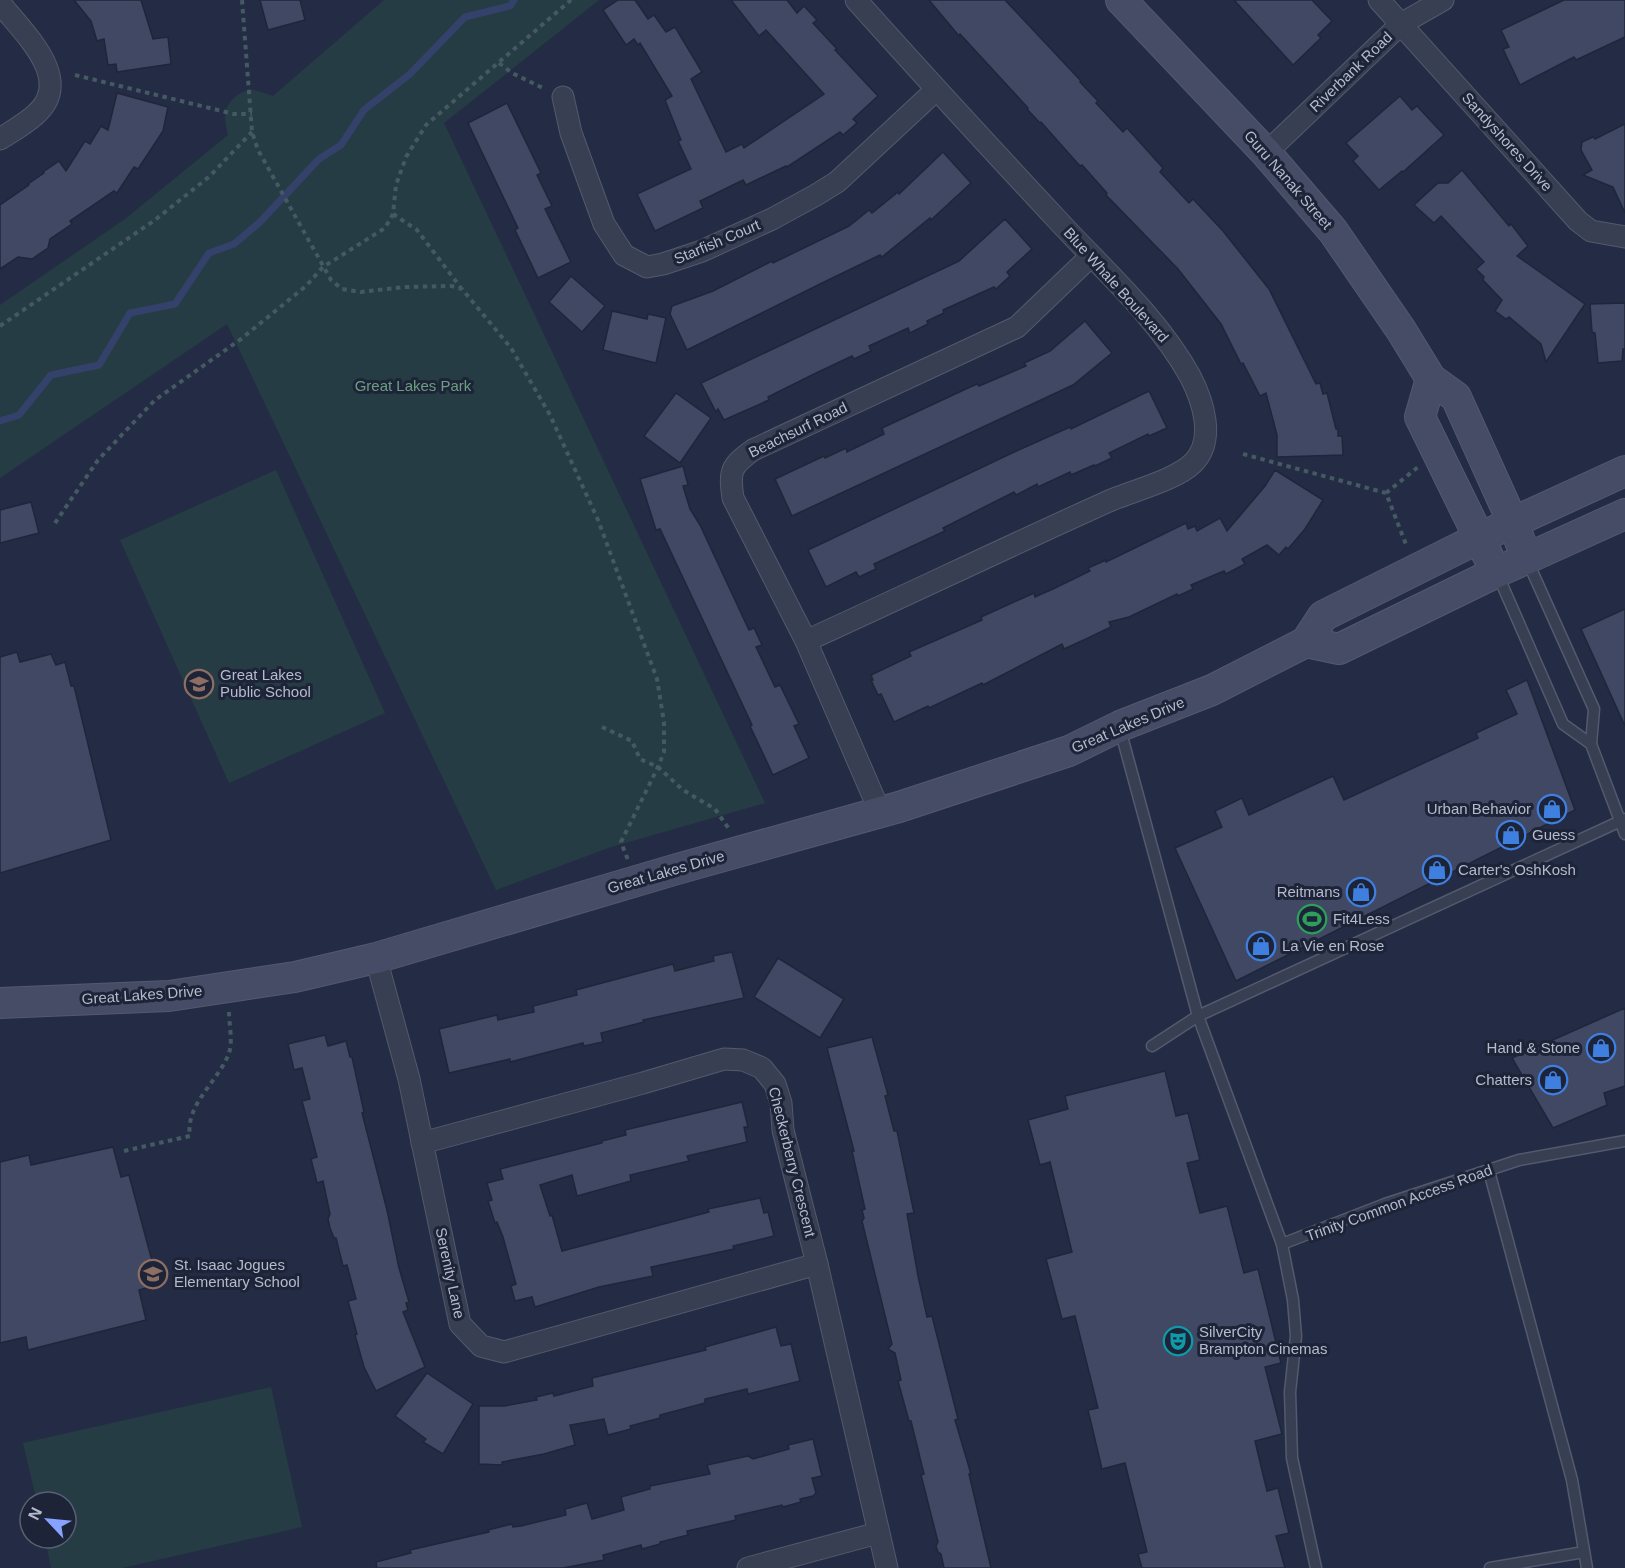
<svg xmlns="http://www.w3.org/2000/svg" width="1625" height="1568" font-family="Helvetica,sans-serif">
<rect width="100%" height="100%" fill="#232c44"/>
<g fill="#263c44">
<path d="M 384,0 L 599,0 L 444,123 L 765,803 L 608,848 L 496,890 L 227,324 L 0,478 L 0,305 L 125,219 L 228,135 C 225,119 221,112 233,99 C 248,85 256,90 273,96 Z"/>
<polygon points="276,470 385,713 229,783 120,540"/>
<polygon points="271,1387 302,1527 122,1568 51,1568 45,1538 66,1538 66,1502 37,1502 23,1443"/>
</g>
<g fill="none" stroke-linecap="round" stroke-linejoin="round">
<polyline stroke="#34416a" stroke-width="7" points="0,421 19,415 51,375 99,365 130,313 175,304 209,253 234,244 260,222 319,159 341,145 364,110 410,74 465,17 510,6 514,0"/>
</g>
<g fill="#404864" stroke="#1f263a" stroke-width="1.5">
<polygon points="74,0 141,0 153,39 168,37 171,64 117,72 116,64 108,65 104,39 97,41 91,21"/>
<polygon points="260,0 300,0 305,20 268,30"/>
<polygon points="618,0 635,0 648,19 654,15 666,32 675,27 702,72 691,79 726,152 742,144 744,148 824,94 766,30 759,36 731,0 787,0 797,13 804,6 817,20 813,23 837,49 835,50 878,96 853,119 857,123 843,135 840,132 787,167 786,166 746,185 743,180 700,201 703,208 655,231 637,194 691,169 678,141 681,140 665,100 672,96 640,43 638,45 634,39 626,45 603,10"/>
<polygon points="929,0 1005,0 1081,81 1080,82 1098,101 1096,103 1123,132 1127,128 1163,168 1160,172 1189,203 1193,199 1223,231 1269,289 1316,384 1320,383 1323,394 1327,393 1336,429 1338,429 1338,436 1342,436 1343,455 1277,457 1277,435 1266,393 1260,396 1243,363 1241,364 1221,324 1178,269 1106,195 1107,193 1082,165 1080,166 1041,122 1040,123 1027,109 1028,108 960,34 959,36"/>
<polygon points="1234,0 1312,0 1332,21 1318,35 1321,38 1293,65"/>
<polygon points="1564,0 1625,0 1625,37 1576,60 1574,57 1520,85 1503,49 1509,47 1501,30"/>
<polygon points="117,93 168,107 163,131 138,169 134,167 117,193 114,191 70,221 72,224 50,239 48,248 32,259 18,257 0,269 0,205 29,185 28,184 44,173 43,172 59,161 66,171 85,141 90,144 101,126 108,130"/>
<polygon points="1400,96 1412,110 1417,106 1444,135 1403,172 1402,171 1379,190 1353,161 1358,156 1346,143"/>
<polygon points="507,103 541,173 537,175 552,206 545,209 571,262 538,278 515,230 518,228 468,123"/>
<polygon points="1625,124 1625,213 1613,187 1583,175 1592,170 1581,150 1582,142 1593,137 1595,139"/>
<polygon points="943,152 971,183 931,220 930,218 882,257 880,255 818,285 687,350 670,314 672,306 713,291 772,261 773,263 849,226 869,210 872,213 898,192 899,194"/>
<polygon points="1462,170 1509,226 1511,224 1528,246 1517,256 1585,304 1546,362 1541,344 1509,317 1506,319 1495,311 1502,300 1483,280 1484,277 1476,269 1484,262 1441,216 1434,223 1414,205 1438,183 1448,183"/>
<polygon points="1005,219 1032,249 1007,272 1010,276 996,289 994,287 943,310 944,313 927,321 928,324 910,333 908,328 869,346 871,351 854,359 852,356 812,375 768,397 769,400 724,420 718,409 716,412 701,383 959,261"/>
<polygon points="571,276 605,306 582,332 549,302"/>
<polygon points="1625,303 1625,349 1623,349 1622,361 1598,363 1595,333 1592,332 1590,304"/>
<polygon points="612,311 647,319 648,314 666,318 656,363 603,350"/>
<polygon points="1085,321 1112,353 1073,385 792,516 775,479 824,456 825,458 846,448 847,452 884,434 882,428 968,388 977,384 979,386 1026,366 1024,363 1050,351"/>
<polygon points="1149,391 1167,428 1149,436 1148,434 1109,453 1112,458 1095,466 1094,465 1071,475 1070,472 1038,487 1037,484 1016,495 1014,492 943,528 945,531 874,564 876,569 859,577 856,572 826,587 808,550 1012,453 1070,427 1071,429"/>
<polygon points="676,393 711,418 680,463 644,436"/>
<polygon points="683,466 688,485 683,486 690,509 700,525 749,630 754,628 762,645 756,647 775,687 780,685 799,724 794,726 809,758 773,775 750,726 752,725 730,678 660,529 656,530 640,479"/>
<polygon points="1275,470 1323,500 1305,529 1288,549 1286,547 1279,555 1267,545 1242,559 1245,564 1226,574 1224,571 1191,585 1193,589 1178,596 1177,594 1129,617 1109,622 1111,627 1086,639 1064,649 1062,644 983,685 982,683 929,708 928,706 894,722 881,694 878,695 871,680 873,680 871,675 911,656 909,652 982,620 981,617 1034,593 1035,597 1055,588 1090,571 1088,568 1106,560 1106,562 1186,523 1188,529 1195,526 1197,531 1220,518 1227,531 1265,486"/>
<polygon points="31,502 39,533 0,543 0,510"/>
<polygon points="1625,609 1625,726 1581,629"/>
<polygon points="17,652 20,662 51,654 56,665 65,662 71,686 74,686 111,840 0,873 0,657"/>
<polygon points="1527,680 1575,810 1236,981 1175,848 1222,827 1215,811 1242,798 1249,815 1333,776 1344,800 1478,738 1476,733 1517,714 1506,690"/>
<polygon points="732,952 744,998 643,1020 644,1022 601,1033 603,1042 584,1046 583,1043 510,1062 510,1059 449,1073 439,1029 497,1015 498,1020 534,1012 533,1006 577,995 576,990 673,964 675,971 714,961 713,956"/>
<polygon points="778,958 844,999 820,1038 754,997"/>
<polygon points="1625,1008 1625,1086 1604,1093 1607,1105 1553,1128 1512,1058"/>
<polygon points="325,1035 328,1046 346,1041 350,1057 352,1057 364,1112 362,1113 387,1210 399,1268 409,1302 406,1303 408,1310 403,1312 425,1367 376,1391 364,1367 355,1335 357,1334 348,1301 356,1299 347,1265 343,1266 336,1238 334,1238 330,1228 328,1219 330,1214 323,1181 317,1183 311,1159 317,1157 302,1101 310,1099 302,1068 294,1070 288,1044"/>
<polygon points="872,1037 888,1095 885,1096 894,1131 897,1131 914,1213 907,1214 918,1276 927,1317 932,1316 958,1419 955,1420 971,1474 969,1474 991,1568 944,1568 941,1554 938,1552 936,1546 938,1542 921,1475 924,1474 911,1421 909,1421 898,1381 901,1380 895,1353 888,1349 892,1344 862,1221 864,1218 862,1210 865,1209 852,1151 854,1151 827,1048"/>
<polygon points="1165,1071 1176,1116 1188,1113 1200,1160 1187,1163 1200,1213 1227,1206 1244,1273 1258,1269 1281,1363 1265,1367 1282,1434 1255,1441 1267,1491 1278,1488 1289,1533 1276,1536 1285,1568 1142,1568 1138,1554 1147,1552 1125,1463 1102,1469 1088,1410 1098,1408 1075,1316 1062,1319 1046,1259 1072,1252 1050,1162 1040,1165 1028,1120 1068,1109 1065,1096"/>
<polygon points="742,1102 748,1127 744,1127 747,1142 687,1156 689,1161 630,1175 631,1181 577,1196 572,1175 540,1185 550,1216 552,1215 562,1251 709,1212 708,1209 760,1198 764,1213 768,1212 774,1236 733,1246 734,1249 651,1267 653,1276 599,1287 535,1307 532,1297 515,1301 511,1286 516,1284 503,1237 497,1222 495,1223 488,1201 492,1200 487,1183 503,1179 500,1169 602,1143 602,1141 626,1135 625,1130"/>
<polygon points="113,1147 121,1177 129,1175 155,1272 149,1274 153,1286 139,1290 146,1320 28,1350 26,1337 0,1343 0,1162 29,1155 31,1165"/>
<polygon points="776,1327 781,1346 791,1344 800,1381 748,1394 747,1389 705,1399 705,1403 660,1415 660,1418 630,1426 631,1429 608,1435 604,1419 570,1425 575,1445 544,1454 502,1462 502,1465 479,1464 479,1406 504,1406 537,1400 536,1397 553,1393 554,1396 593,1386 592,1378 706,1350 705,1347"/>
<polygon points="427,1373 473,1404 443,1454 423,1442 426,1439 395,1416"/>
<polygon points="813,1439 822,1476 812,1478 816,1493 813,1496 800,1499 801,1502 783,1507 782,1505 735,1516 736,1520 687,1531 688,1535 660,1542 660,1544 642,1549 641,1545 603,1555 604,1560 563,1568 377,1568 376,1562 411,1553 410,1550 489,1532 488,1530 512,1524 513,1527 521,1526 566,1515 565,1509 587,1503 592,1519 624,1510 621,1497 650,1489 650,1486 710,1474 707,1465 748,1456 753,1459 789,1449 788,1445"/>
</g>
<g fill="none" stroke-linecap="round" stroke-linejoin="round">
<g stroke="#535a6d" stroke-width="13">
<g id="lane">
<polyline points="1527,560 1594,709 1591,744 1625,834"/>
<polyline points="1497,573 1563,724 1591,744"/>
<polyline points="1120,729 1198,1016 1282,1244"/>
<polyline points="1152,1046 1198,1016 1625,819"/>
<polyline points="1489,1171 1572,1480 1587,1568"/>
<polyline points="1316,1568 1292,1458 1290,1392 1296,1336 1293,1300 1282,1244 1385,1204 1519,1160 1625,1141"/>
<polyline points="1490,1568 1584,1552"/>
</g>
</g>
<g stroke="#535a6d" stroke-width="23">
<g id="street">
<polyline points="1379,0 1578,221 1591,231 1625,237"/>
<path d="M 0,3 C 23,33 76,79 35,115 C 25,124 11,132 0,139"/>
<polyline points="563,97 571,133 604,224 624,255 647,267 663,264 702,251 772,219 816,195 837,182 936,90"/>
<polyline points="1266,153 1401,24 1443,0"/>
<path d="M 806,641 C 907,595 1007,547 1109,501 C 1132,491 1176,480 1193,463 C 1216,440 1203,401 1190,376 C 1159,320 1108,274 1064,227 C 994,152 925,77 856,0"/>
<path d="M 880,812 L 806,641 L 733,498 C 729,470 731,466 753,450 L 1017,327 L 1091,256"/>
<polyline points="376,958 409,1079 460,1324 481,1346 504,1352 817,1264"/>
<polyline points="422,1143 643,1083 724,1059 743,1060 762,1068 775,1084 781,1103 783,1130 817,1264 887,1568"/>
<polyline points="748,1568 878,1533"/>
</g>
</g>
<g stroke="#535a6d" stroke-width="32">
<g id="secondary">
<polyline points="1121,0 1266,153 1333,231 1401,330 1431,379 1456,397 1513,523 1527,559"/>
<polyline points="1431,379 1420,417 1488,556"/>
<polyline points="1306,642 1339,649 1497,572 1625,514"/>
<polyline points="0,1003 169,996 295,977 376,958 677,869 899,807 1069,751 1120,726 1212,690 1306,642 1323,616 1479,538 1625,471"/>
</g>
</g>
<g stroke="#445961" stroke-width="4" stroke-dasharray="4.5 4.5" stroke-linecap="butt">
<polyline points="242,0 252,132 258,150 331,280 342,289 361,292 404,287 451,286 462,289 511,348 550,415 598,520 657,679 664,722 664,752 658,767 621,842 628,860"/>
<polyline points="499,63 512,73 545,89"/>
<polyline points="75,75 234,114 252,114"/>
<polyline points="393,214 417,230 461,288"/>
<polyline points="0,326 155,220 210,176 252,132"/>
<polyline points="1243,454 1386,493 1407,547"/>
<polyline points="1386,493 1418,467"/>
<polyline points="55,523 98,460 155,400 241,339 306,286 323,267 385,228 393,214 396,185 406,157 426,125 571,0"/>
<polyline points="602,727 632,741 640,759 658,767 683,790 715,809 729,829"/>
<path d="M 124,1151 L 190,1136 C 185,1104 219,1081 229,1053 C 233,1041 229,1024 229,1011"/>
</g>
<use href="#lane" stroke="#383f53" stroke-width="10"/>
<use href="#street" stroke="#383f53" stroke-width="21"/>
<use href="#secondary" stroke="#464c66" stroke-width="30"/>
</g>
<defs>
<g id="school-ring" transform="scale(1.5)"><circle r="9.5" fill="#1d2438" stroke="#8d6e63" stroke-width="1.5"/><path d="M0-5L7-2L0 1L-7-2ZM-4 1L0 2.5L4 1V4Q0 6-4 4Z" fill="#8d6e63"/></g>
<g id="shop-ring" transform="scale(1.5)"><circle r="9.5" fill="#1d2438" stroke="#3f7fe0" stroke-width="1.5"/><path d="M-5-2.5h2.3a2.7 3.5 0 0 1 5.4 0H5L5.5 6h-11ZM-1.5-2.5h3a1.5 2.3 0 0 0-3 0Z" fill="#3f7fe0"/></g>
<g id="stadium-ring" transform="scale(1.5)"><circle r="9.5" fill="#1d2438" stroke="#2e9e5b" stroke-width="1.5"/><path d="M0-5a6.5 5 0 1 0 0 10a6.5 5 0 1 0 0-10ZM-3.5-1.8h7v3.6h-7Z" fill="#2e9e5b"/></g>
<g id="theatre-ring" transform="scale(1.5)"><circle r="9.5" fill="#1d2438" stroke="#0f9aa8" stroke-width="1.5"/><path d="M-5-5.5Q0-4 5-5.5V0Q5 5 0 6Q-5 5-5 0ZM-3.3-2.5H-1v1.5H-3.3ZM1-2.5H3.3v1.5H1ZM-2.8 1Q0 5.5 2.8 1Z" fill="#0f9aa8"/></g>
</defs>
<g fill-rule="evenodd">
<use href="#school-ring" x="199" y="684"/>
<use href="#shop-ring" x="1552" y="809"/>
<use href="#shop-ring" x="1511" y="835"/>
<use href="#shop-ring" x="1437" y="870"/>
<use href="#shop-ring" x="1361" y="892"/>
<use href="#stadium-ring" x="1312" y="919"/>
<use href="#shop-ring" x="1261" y="946"/>
<use href="#shop-ring" x="1601" y="1048"/>
<use href="#shop-ring" x="1553" y="1080"/>
<use href="#school-ring" x="153" y="1274"/>
<use href="#theatre-ring" x="1178" y="1341"/>
</g>
<g text-anchor="middle" stroke-width="6" stroke-linejoin="round" paint-order="stroke">
<g font-size="15" fill="#b5bacd" stroke="#1d2438">
<text transform="translate(1351 72) rotate(-44)" y="5">Riverbank Road</text>
<text transform="translate(1507 142) rotate(48)" y="5">Sandyshores Drive</text>
<text transform="translate(1288 180) rotate(49)" y="5">Guru Nanak Street</text>
<text transform="translate(717 242) rotate(-23)" y="5">Starfish Court</text>
<text transform="translate(1116 285) rotate(48)" y="5">Blue Whale Boulevard</text>
<text transform="translate(798 430) rotate(-26)" y="5">Beachsurf Road</text>
<text transform="translate(1128 725) rotate(-23)" y="5">Great Lakes Drive</text>
<text transform="translate(666 872) rotate(-16)" y="5">Great Lakes Drive</text>
<text transform="translate(142 995) rotate(-4)" y="5">Great Lakes Drive</text>
<text transform="translate(792 1162) rotate(76)" y="5">Checkerberry Crescent</text>
<text transform="translate(1399 1203) rotate(-20)" y="5">Trinity Common Access Road</text>
<text transform="translate(450 1273) rotate(78)" y="5">Serenity Lane</text>
</g>
<g font-size="15" fill="#6aa07f" stroke="#1d2438">
<text x="413" y="391">Great Lakes Park</text>
</g>
<g font-size="15" fill="#b5bacd" stroke="#1d2438" text-anchor="start">
<text x="220" y="680">Great Lakes<tspan x="220" dy="17">Public School</tspan></text>
<text x="1531" y="814" text-anchor="end">Urban Behavior</text>
<text x="1532" y="840">Guess</text>
<text x="1458" y="875">Carter's OshKosh</text>
<text x="1340" y="897" text-anchor="end">Reitmans</text>
<text x="1333" y="924">Fit4Less</text>
<text x="1282" y="951">La Vie en Rose</text>
<text x="1580" y="1053" text-anchor="end">Hand &amp; Stone</text>
<text x="1532" y="1085" text-anchor="end">Chatters</text>
<text x="174" y="1270">St. Isaac Jogues<tspan x="174" dy="17">Elementary School</tspan></text>
<text x="1199" y="1337">SilverCity<tspan x="1199" dy="17">Brampton Cinemas</tspan></text>
</g>
</g>
<g transform="translate(48 1520) rotate(296)"><circle r="28" fill="#1d2438" stroke="#5a6074" stroke-width="1.5"/>
<path d="M0-4.5L10 22L0 15L-10 22Z" fill="#88a2ff"/>
<text y="-9" font-size="16" font-weight="bold" text-anchor="middle" fill="#b5bacd">N</text>
</g>
</svg>
